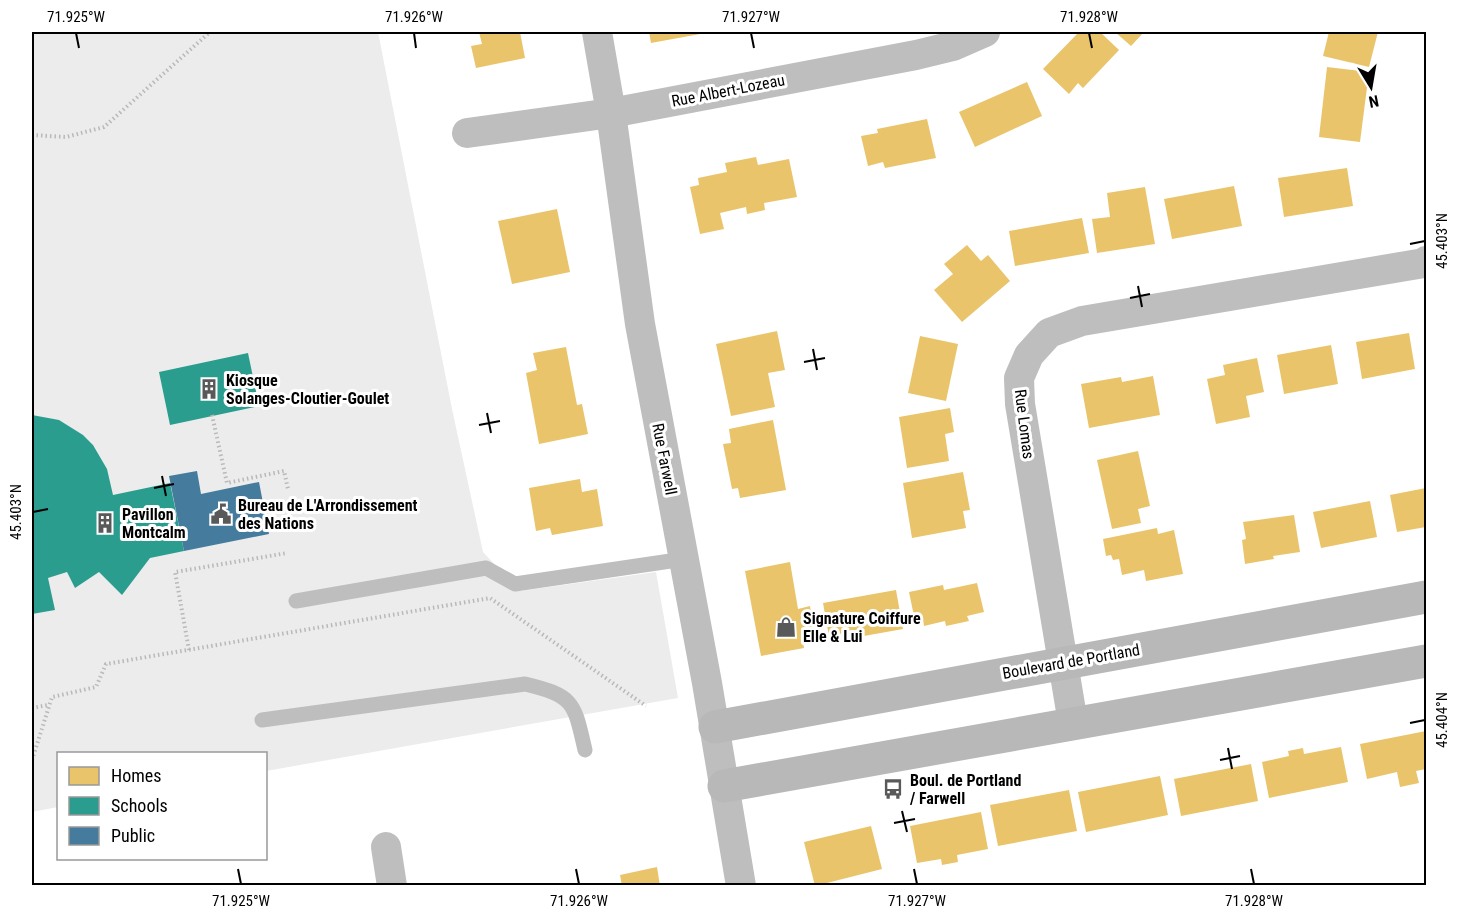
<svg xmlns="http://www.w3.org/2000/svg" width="1458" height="917" font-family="'Roboto Condensed',sans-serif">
<rect width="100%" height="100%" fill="#fff"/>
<polygon fill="#ececec" points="32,32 378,32 452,409 483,552 520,591 656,572 678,698 266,771 266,754 58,754 58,807 32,812"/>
<g fill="#e9c46a">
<polygon points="479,32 520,32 525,58 476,68 471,46 482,44"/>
<polygon points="649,32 700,32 700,34 651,43"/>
<polygon points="1079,32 1100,32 1119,50 1083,88 1078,83 1069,94 1043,69"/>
<polygon points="1115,32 1144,32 1131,46"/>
<polygon points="1329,32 1378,32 1369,67 1323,56"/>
<polygon points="1327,67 1369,72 1360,142 1319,137"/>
<polygon points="1027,82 1042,116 975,147 959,112"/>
<polygon points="927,119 936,158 885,168 883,162 868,166 861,136 878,133 877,129"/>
<polygon points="756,157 758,165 789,159 797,197 764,203 765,210 747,214 746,207 720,213 724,229 700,234 690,187 699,185 698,178 727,172 725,163"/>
<polygon points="1347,168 1353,206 1284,217 1278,178"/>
<polygon points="1234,186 1242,226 1172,239 1164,199"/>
<polygon points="1145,187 1155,244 1097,253 1092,219 1110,217 1107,193"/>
<polygon points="557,209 570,272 512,284 498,221"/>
<polygon points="1082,218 1089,253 1015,266 1009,231"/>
<polygon points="967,245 981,261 988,255 1010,281 962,322 934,290 953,274 944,264"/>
<polygon points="777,331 785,370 768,373 775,407 731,416 716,344"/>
<polygon points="1409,333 1415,369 1362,379 1356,342"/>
<polygon points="920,336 958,344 946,401 908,393"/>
<polygon points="1331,345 1338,384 1284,394 1277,355"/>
<polygon points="566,347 577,405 582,404 588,434 539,444 526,373 537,370 533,353"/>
<polygon points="1257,358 1264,392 1246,396 1250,417 1216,424 1207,379 1225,375 1223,365"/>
<polygon points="1153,376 1160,415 1089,428 1081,384 1121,377 1122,382"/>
<polygon points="950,408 954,432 945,434 949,461 907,468 899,417"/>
<polygon points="773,420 786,490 740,498 738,488 732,489 723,444 731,443 729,429"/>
<polygon points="1138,451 1150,506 1138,509 1141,523 1112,529 1097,460"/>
<polygon points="963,472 970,510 963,511 966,528 912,538 903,483"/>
<polygon points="580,479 582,492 597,489 603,526 552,535 550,528 536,531 529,488"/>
<polygon points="1426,488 1426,527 1397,532 1390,495"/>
<polygon points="1370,501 1377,537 1321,548 1313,512"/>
<polygon points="1294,515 1300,552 1273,556 1274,559 1245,564 1242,540 1246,539 1243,522"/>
<polygon points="1157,528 1158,534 1174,530 1183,574 1146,581 1144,570 1122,575 1119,559 1113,560 1111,555 1106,556 1103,539"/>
<polygon points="790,562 798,609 810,606 814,630 801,633 804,648 761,656 745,571"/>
<polygon points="977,583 984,612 967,616 969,621 946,626 945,621 924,626 923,619 915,621 909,592 943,585 944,590"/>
<polygon points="896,590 903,629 830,642 823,603"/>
<polygon points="1426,731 1426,769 1416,771 1419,783 1400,787 1397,772 1367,779 1360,744"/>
<polygon points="1341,747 1348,782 1269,798 1262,762 1289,756 1288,751 1303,748 1304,754"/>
<polygon points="1251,764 1258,801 1181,816 1174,779"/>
<polygon points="1160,776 1168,815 1086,832 1078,792"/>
<polygon points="1069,790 1077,831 998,846 990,805"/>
<polygon points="981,812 988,849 957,855 958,862 942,865 941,859 917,863 910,826"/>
<polygon points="871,826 882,869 815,886 804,842"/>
<polygon points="657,867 660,886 622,886 620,875"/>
</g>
<g fill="#2a9d8f">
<polygon points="248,353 259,406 170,425 159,372"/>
<polygon points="32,415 59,420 83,435 93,445 107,469 113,495 170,483 184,551 150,558 122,595 99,572 75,588 67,572 48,578 55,610 32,614"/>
</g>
<polygon fill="#457b9d" points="197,471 201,494 259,482 269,534 184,551 169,476"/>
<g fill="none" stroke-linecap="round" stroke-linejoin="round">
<g stroke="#b9b9b9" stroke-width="4" stroke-dasharray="1.5 3" stroke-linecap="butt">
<polyline points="32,135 66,137 104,127 210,32"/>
<polyline points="212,415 227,483 284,471 288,489"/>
<polyline points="189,650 175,572 287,553"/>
<polyline points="32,708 48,705"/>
<polyline points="32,760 52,697 96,687 106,664 490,598 646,706"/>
</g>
<g stroke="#bebebe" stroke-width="15">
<polyline points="296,601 486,568 515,584 684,559"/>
<path d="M 262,720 L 525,684 C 575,696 574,703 585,750"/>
</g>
<g stroke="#bebebe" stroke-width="30">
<polyline points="597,32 611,113 640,324 707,683 741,886"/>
<polyline points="467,133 611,113 916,55 953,46 985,32"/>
<polyline points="1073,723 1020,404 1019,378 1029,355 1049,333 1082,321 1424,263 1426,261"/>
<polyline points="386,847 392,886"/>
</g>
<g stroke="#b8b8b8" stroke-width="33">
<polyline points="715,727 1426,597"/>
<polyline points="724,786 1426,661"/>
</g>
</g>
<path fill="none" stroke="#000" stroke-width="2" d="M 76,33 L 79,48M 414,33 L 416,48M 751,33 L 754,48M 1089,33 L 1092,48M 1410,244 L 1425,241M 1138,286 L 1142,307M 1130,298 L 1150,294M 813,349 L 817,370M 804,362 L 825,358M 487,413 L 491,433M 479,425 L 500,421M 162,476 L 166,496M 154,488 L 174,484M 33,512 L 48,509M 1410,723 L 1425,720M 1228,748 L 1232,769M 1220,760 L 1240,756M 902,811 L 907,832M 894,823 L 915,819M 238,869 L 241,884M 576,869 L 579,884M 914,869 L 917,884M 1251,869 L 1254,884"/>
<defs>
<g id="building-bare" transform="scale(1.62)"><path d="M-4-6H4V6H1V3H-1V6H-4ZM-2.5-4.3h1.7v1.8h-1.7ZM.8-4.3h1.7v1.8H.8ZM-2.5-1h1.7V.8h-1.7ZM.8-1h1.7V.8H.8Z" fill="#595959" stroke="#fff" stroke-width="2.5" paint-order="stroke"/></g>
<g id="civic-bare" transform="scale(1.62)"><path d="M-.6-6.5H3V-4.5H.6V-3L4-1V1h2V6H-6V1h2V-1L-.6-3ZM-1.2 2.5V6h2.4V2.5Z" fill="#595959" stroke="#fff" stroke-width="2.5" paint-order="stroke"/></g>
<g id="shop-bare" transform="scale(1.62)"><path d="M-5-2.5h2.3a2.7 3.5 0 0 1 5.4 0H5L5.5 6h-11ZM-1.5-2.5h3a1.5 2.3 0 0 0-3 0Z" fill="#595959" stroke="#fff" stroke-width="2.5" paint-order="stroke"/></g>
<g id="bus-bare" transform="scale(1.62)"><path d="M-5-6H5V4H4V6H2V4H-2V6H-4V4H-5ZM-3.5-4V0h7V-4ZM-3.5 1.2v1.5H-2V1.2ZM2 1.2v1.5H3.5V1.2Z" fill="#595959" stroke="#fff" stroke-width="2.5" paint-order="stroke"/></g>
</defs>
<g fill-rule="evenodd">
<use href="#building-bare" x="209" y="389"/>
<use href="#civic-bare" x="221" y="514"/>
<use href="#building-bare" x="105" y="523"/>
<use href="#shop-bare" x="786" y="627"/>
<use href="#bus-bare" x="893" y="789"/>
</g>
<g text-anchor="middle" stroke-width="6" stroke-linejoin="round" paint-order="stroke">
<g font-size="16" fill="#000" stroke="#fff">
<text transform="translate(728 90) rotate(-11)" y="6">Rue Albert-Lozeau</text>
<text transform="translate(1025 424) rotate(83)" y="6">Rue Lomas</text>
<text transform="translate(665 459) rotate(79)" y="6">Rue Farwell</text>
<text transform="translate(1071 661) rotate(-10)" y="6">Boulevard de Portland</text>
</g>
<g font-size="16" font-weight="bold" fill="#000" stroke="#fff" text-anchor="start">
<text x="226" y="386">Kiosque<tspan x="226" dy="18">Solanges-Cloutier-Goulet</tspan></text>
<text x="238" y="511">Bureau de L'Arrondissement<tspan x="238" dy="18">des Nations</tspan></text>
<text x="122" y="520">Pavillon<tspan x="122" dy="18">Montcalm</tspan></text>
<text x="803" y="624">Signature Coiffure<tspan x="803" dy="18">Elle &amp; Lui</tspan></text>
<text x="910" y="786">Boul. de Portland<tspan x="910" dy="18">/ Farwell</tspan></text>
</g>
</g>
<rect width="1458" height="917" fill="none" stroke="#ffffff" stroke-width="66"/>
<rect x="57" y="752" width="210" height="108" fill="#ffffff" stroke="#999999" stroke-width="1.5"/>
<rect x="69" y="767" width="30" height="18" fill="#e9c46a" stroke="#999999" stroke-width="1.5"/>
<text x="111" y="782" font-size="18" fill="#000000">Homes</text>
<rect x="69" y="797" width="30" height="18" fill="#2a9d8f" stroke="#999999" stroke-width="1.5"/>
<text x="111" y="812" font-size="18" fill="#000000">Schools</text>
<rect x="69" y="827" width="30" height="18" fill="#457b9d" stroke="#999999" stroke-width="1.5"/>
<text x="111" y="842" font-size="18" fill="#000000">Public</text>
<g transform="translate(1371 87) rotate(169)" stroke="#ffffff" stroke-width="4.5" paint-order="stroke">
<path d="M0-4.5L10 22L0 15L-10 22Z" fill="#000000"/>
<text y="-9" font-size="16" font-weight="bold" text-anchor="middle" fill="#000000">N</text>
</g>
<rect x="33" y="33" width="1392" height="851" fill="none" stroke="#000" stroke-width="2"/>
<g font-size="15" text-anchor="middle" fill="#000">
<text x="76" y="22">71.925°W</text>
<text x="414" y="22">71.926°W</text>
<text x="751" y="22">71.927°W</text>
<text x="1089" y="22">71.928°W</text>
<text transform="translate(1442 241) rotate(-90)" y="5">45.403°N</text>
<text transform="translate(16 512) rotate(-90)" y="5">45.403°N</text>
<text transform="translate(1442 720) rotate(-90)" y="5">45.404°N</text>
<text x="241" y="906">71.925°W</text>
<text x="579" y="906">71.926°W</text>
<text x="917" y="906">71.927°W</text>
<text x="1254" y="906">71.928°W</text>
</g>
</svg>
